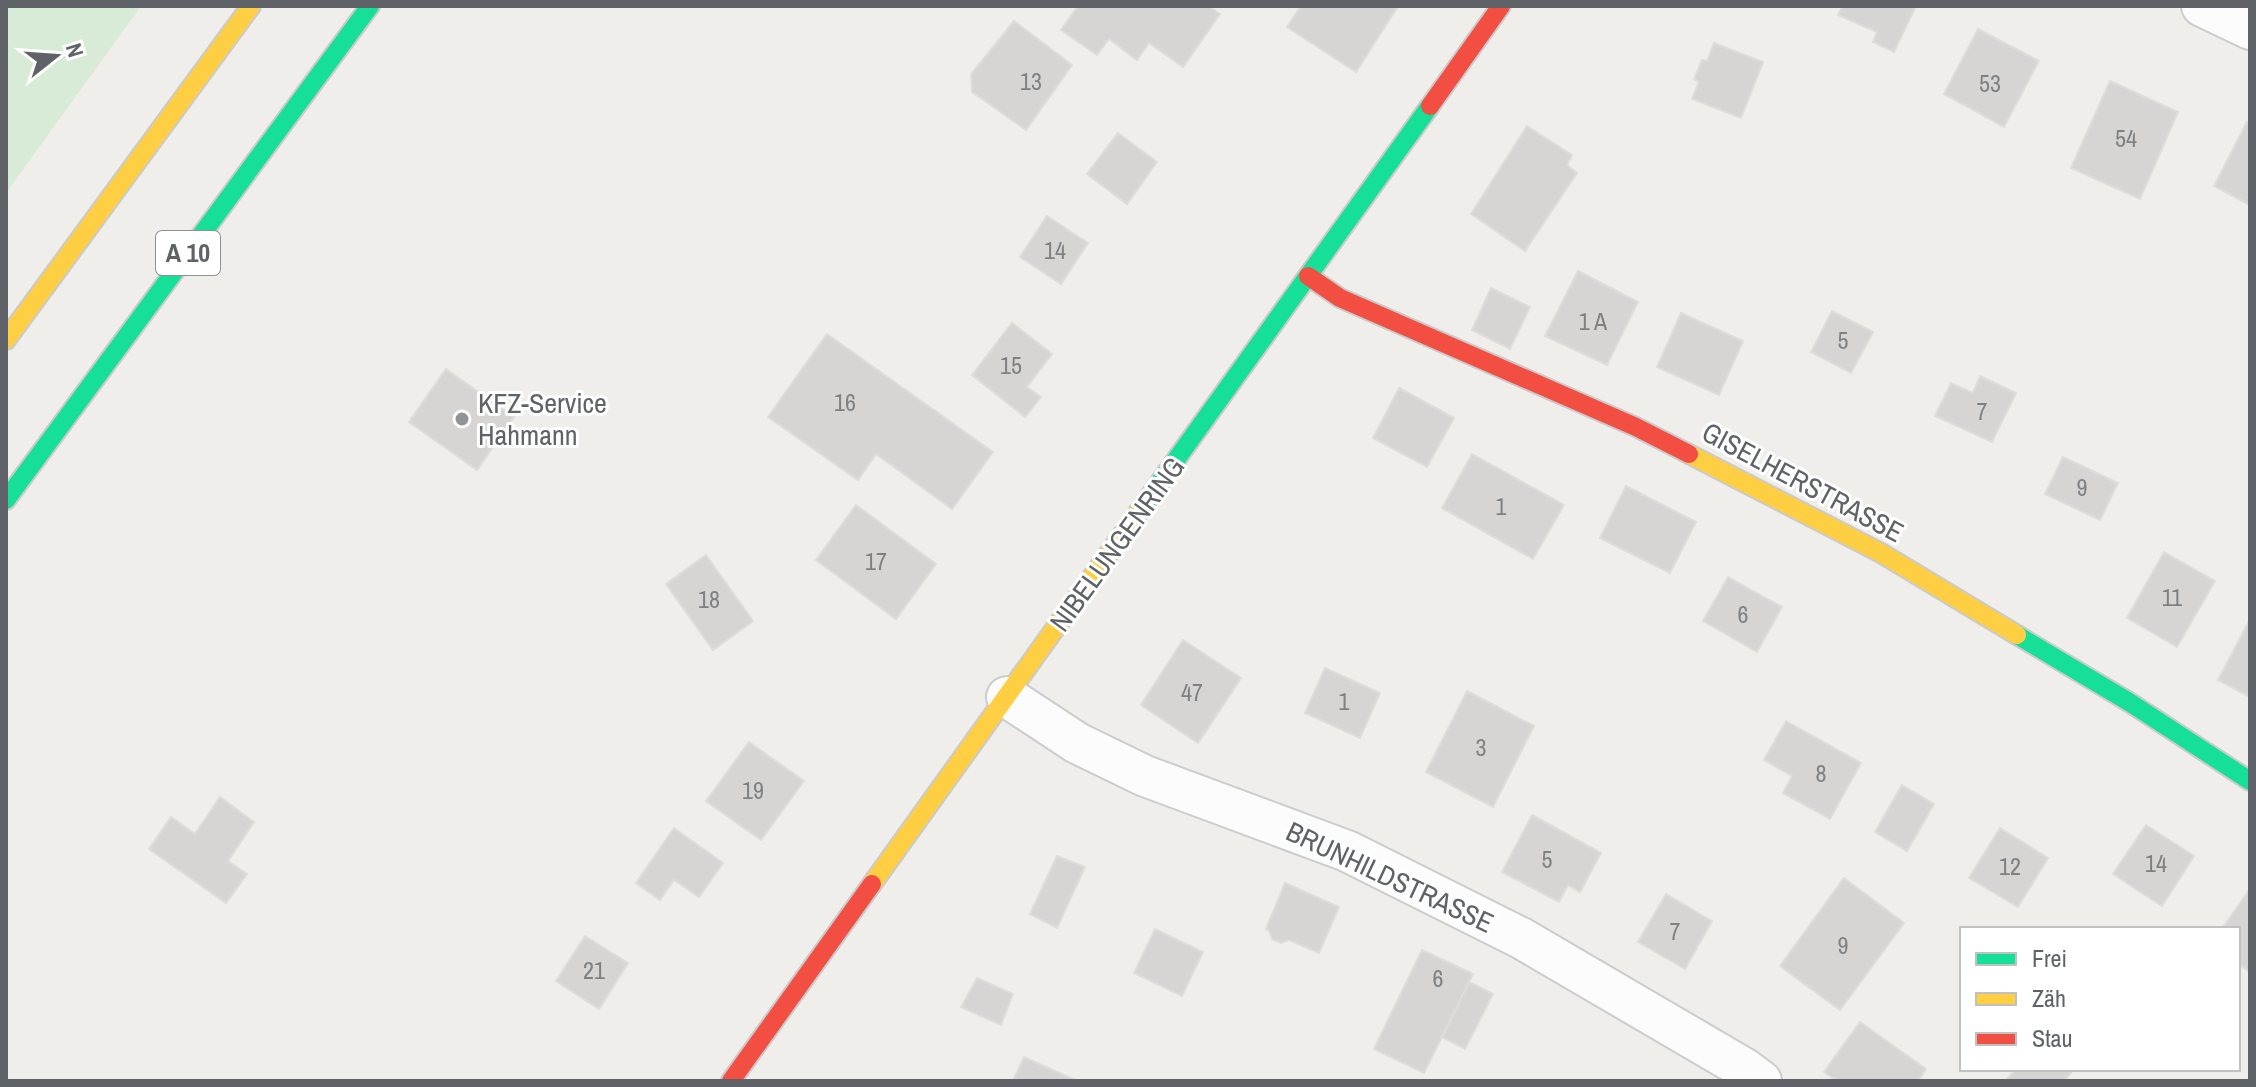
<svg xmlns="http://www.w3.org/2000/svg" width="2256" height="1087" font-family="'Archivo Narrow',sans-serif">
<rect width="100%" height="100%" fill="#efeeea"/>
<polygon fill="#d8ebd6" points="6,6 141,6 6,193"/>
<g fill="#d6d5d3" stroke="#deddd9" stroke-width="2">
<polygon points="1078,6 1208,6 1220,14 1183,67 1149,43 1137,60 1109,39 1097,55 1061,30"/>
<polygon points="1301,6 1398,6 1356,72 1287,27"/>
<polygon points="1843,6 1916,6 1894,52 1873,42 1877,32 1838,15"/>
<polygon points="1014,21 1072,65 1026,130 972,92 971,74"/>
<polygon points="1978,29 2039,61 2004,127 1944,94"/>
<polygon points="1714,43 1763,62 1741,118 1692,99 1699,82 1694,79 1702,60 1707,61"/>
<polygon points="2110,81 2178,112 2140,199 2071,168"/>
<polygon points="2247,122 2250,123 2250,205 2214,186"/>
<polygon points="1527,126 1572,155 1567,165 1577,173 1525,251 1471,214"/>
<polygon points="1118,133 1157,162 1127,204 1087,174"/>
<polygon points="1047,216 1088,243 1061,284 1020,257"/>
<polygon points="1578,271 1638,302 1607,365 1545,336"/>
<polygon points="1491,288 1530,307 1510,349 1472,330"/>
<polygon points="1832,311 1873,332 1851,373 1811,352"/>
<polygon points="1681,313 1743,341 1719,395 1657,367"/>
<polygon points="1012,323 1052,354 1027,387 1041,397 1025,417 972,375"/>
<polygon points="827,334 993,452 952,509 876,454 858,480 768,417"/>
<polygon points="446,369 514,417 477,470 409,422"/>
<polygon points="1980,376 2016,393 1992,442 1935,416 1951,383 1973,393"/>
<polygon points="1399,388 1454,418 1427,467 1373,438"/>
<polygon points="1472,454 1564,505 1533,559 1442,508"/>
<polygon points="2063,457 2118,483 2100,520 2045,494"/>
<polygon points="1626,486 1696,522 1670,573 1600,538"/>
<polygon points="856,505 936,564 896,619 816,560"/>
<polygon points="2164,552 2215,581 2177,647 2127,618"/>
<polygon points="706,555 753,621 713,650 666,584"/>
<polygon points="1728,577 1782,607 1757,652 1703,621"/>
<polygon points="2250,619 2250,697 2218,680"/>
<polygon points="1183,640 1241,678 1198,743 1141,705"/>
<polygon points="1325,668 1380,693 1360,738 1305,713"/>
<polygon points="1467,691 1534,726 1493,807 1426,772"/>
<polygon points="1786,721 1861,763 1830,819 1783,793 1792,776 1764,760"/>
<polygon points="749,742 804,781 761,840 706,801"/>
<polygon points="1902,785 1934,804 1907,851 1875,832"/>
<polygon points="220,797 254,822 228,861 247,874 226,903 149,849 171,817 195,834"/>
<polygon points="1532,815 1601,853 1580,892 1568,885 1559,902 1502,872"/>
<polygon points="2146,825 2194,856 2162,906 2113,874"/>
<polygon points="674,828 723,863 699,897 674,880 660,900 636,883"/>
<polygon points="2000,828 2048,858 2018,907 1969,878"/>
<polygon points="1057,856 1085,867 1057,928 1030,914"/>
<polygon points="1844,878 1904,923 1840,1010 1780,966"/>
<polygon points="1285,883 1339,907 1319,953 1289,940 1281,943 1272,939 1269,931 1266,929"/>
<polygon points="2249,890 2250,891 2250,972 2238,964 2238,929 2222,929"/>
<polygon points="1666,894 1712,921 1685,969 1638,942"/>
<polygon points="1155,929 1203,952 1182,996 1134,973"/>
<polygon points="585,936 628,963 599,1009 556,981"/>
<polygon points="1422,950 1473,974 1424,1073 1374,1049"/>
<polygon points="977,978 1013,994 1001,1025 961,1007"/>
<polygon points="1469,982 1493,994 1465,1049 1442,1037"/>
<polygon points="1860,1022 1926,1069 1918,1081 1837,1081 1824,1072"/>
<polygon points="1024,1057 1077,1081 1013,1081"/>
<polygon points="2016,1069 2074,1069 2064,1081 2010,1081 2007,1079"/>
</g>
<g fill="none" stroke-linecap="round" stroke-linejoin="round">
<g stroke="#cbcccc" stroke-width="44">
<g id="street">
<polyline points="2202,6 2250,29"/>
<polyline points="1007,697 1077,743 1145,776 1347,851 1521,938 1745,1069 1761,1081"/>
</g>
</g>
<g stroke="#cacacb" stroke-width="22">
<g id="fast">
<polyline points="6,500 370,6"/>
<polyline points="1145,503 1430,106"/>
<polyline points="2017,635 2129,702 2250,781"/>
</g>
</g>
<g stroke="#cacacb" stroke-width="22">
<g id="slow">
<polyline points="6,340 251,6"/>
<polyline points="1689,454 1881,553 2017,635"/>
<polyline points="872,884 1145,503"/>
</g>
</g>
<g stroke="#cacacb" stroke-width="22">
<g id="jam">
<polyline points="1430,106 1501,6"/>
<polyline points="1308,276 1340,298 1636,427 1689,454"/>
<polyline points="731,1081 872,884"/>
</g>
</g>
<use href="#street" stroke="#fdfcfc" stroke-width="40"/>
<use href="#fast" stroke="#16e098" stroke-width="18"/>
<use href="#slow" stroke="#ffcf43" stroke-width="18"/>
<use href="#jam" stroke="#f24e42" stroke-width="18"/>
</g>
<circle fill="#919496" stroke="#fff" stroke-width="3" cx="462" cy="419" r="8"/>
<g text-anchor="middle" stroke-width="6" stroke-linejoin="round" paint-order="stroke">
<g font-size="24" fill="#7e8184">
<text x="1031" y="90">13</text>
<text x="1990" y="92">53</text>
<text x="2126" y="147">54</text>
<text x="1055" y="259">14</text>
<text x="1593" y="330">1 A</text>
<text x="1843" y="349">5</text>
<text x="1011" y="374">15</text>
<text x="845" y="411">16</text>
<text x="1982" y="420">7</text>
<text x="2082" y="496">9</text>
<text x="1501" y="515">1</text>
<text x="876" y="570">17</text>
<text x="2172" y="606">11</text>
<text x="709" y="608">18</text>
<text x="1743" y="623">6</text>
<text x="1192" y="701">47</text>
<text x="1344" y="710">1</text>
<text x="1481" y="756">3</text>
<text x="1821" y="782">8</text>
<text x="753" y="799">19</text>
<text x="1547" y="868">5</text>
<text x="2156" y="872">14</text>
<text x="2010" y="875">12</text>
<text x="1675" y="940">7</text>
<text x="1843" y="954">9</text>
<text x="594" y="979">21</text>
<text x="1438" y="987">6</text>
</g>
<rect fill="#fff" stroke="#8f9295" stroke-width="2" x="156" y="231" width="64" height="44" rx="6"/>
<g font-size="26" font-weight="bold" fill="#5f6368">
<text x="188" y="262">A 10</text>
</g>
<g font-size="28" fill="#5f6368" stroke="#fff" text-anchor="start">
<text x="478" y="413">KFZ-Service<tspan x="478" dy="32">Hahmann</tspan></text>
</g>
<g font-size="28" fill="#5f6368" stroke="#fff">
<text transform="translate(1803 482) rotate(28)" y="10">GISELHERSTRASSE</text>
<text transform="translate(1117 544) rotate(-54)" y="10">NIBELUNGENRING</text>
<text transform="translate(1390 877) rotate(25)" y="10">BRUNHILDSTRASSE</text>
</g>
</g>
<rect width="2256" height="1087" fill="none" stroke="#5f6368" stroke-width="16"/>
<rect x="1960" y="927" width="280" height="144" fill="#ffffff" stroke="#bfc1c3" stroke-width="2"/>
<rect x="1976" y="953" width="40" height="12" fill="#16e098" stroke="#bfc1c3" stroke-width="2"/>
<text x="2032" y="967" font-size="24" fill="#5f6368">Frei</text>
<rect x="1976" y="993" width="40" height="12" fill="#ffcf43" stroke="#bfc1c3" stroke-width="2"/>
<text x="2032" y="1007" font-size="24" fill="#5f6368">Zäh</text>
<rect x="1976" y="1033" width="40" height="12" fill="#f24e42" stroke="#bfc1c3" stroke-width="2"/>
<text x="2032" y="1047" font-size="24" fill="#5f6368">Stau</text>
<g transform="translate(56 56) rotate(73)" stroke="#ffffff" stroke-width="6" paint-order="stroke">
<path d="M0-6L14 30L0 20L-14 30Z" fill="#5f6368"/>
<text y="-12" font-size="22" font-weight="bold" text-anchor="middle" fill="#5f6368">N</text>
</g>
</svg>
